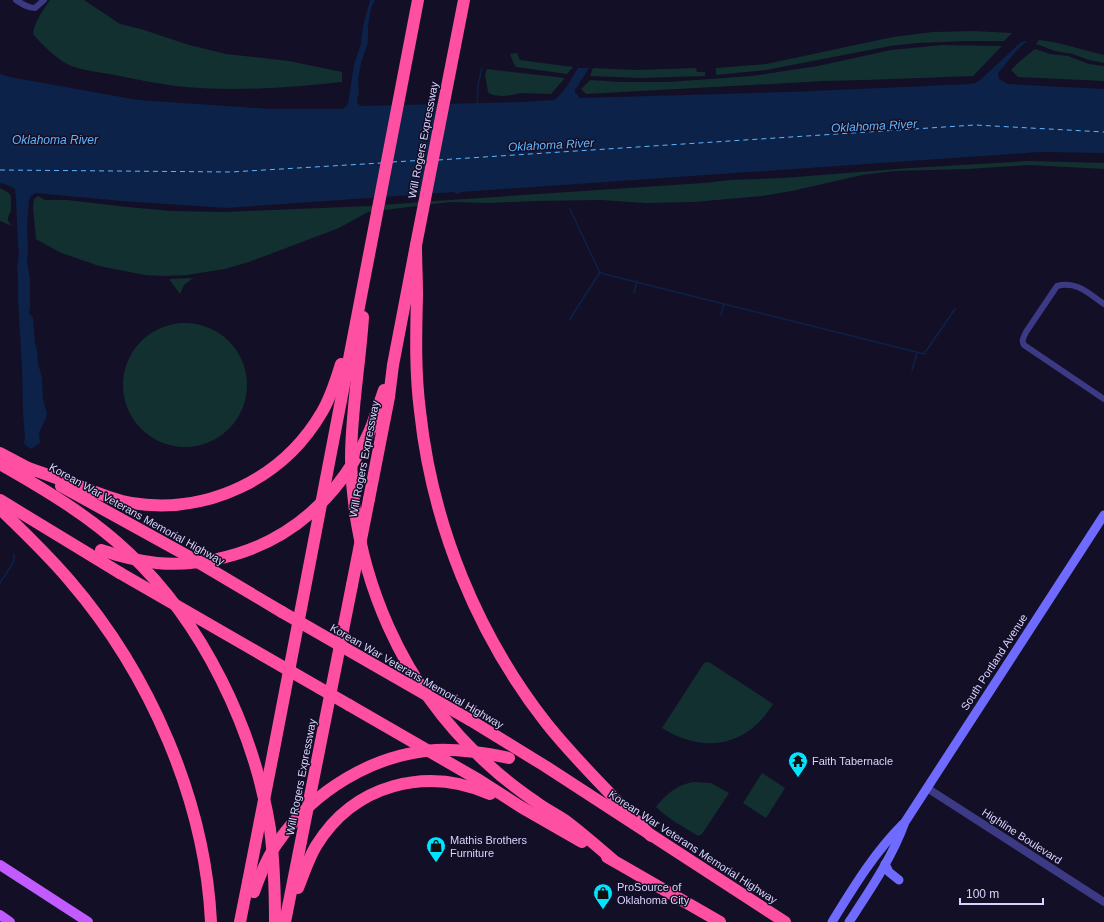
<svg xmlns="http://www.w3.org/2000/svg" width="1104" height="922" font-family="Arial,sans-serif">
<rect width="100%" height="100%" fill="#130f26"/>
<g fill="#12302f">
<path d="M 50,0 L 84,0 L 120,24 L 141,29 L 189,45 L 226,54 L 289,61 L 342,72 L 342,82 C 286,88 230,92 175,86 C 154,83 135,79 115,75 C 100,72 81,71 67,64 C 55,57 42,45 33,34 C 35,21 43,10 50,0 Z"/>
<polygon points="974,31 1012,33 1004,41 967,41 917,43 890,46 766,70 716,75 716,68 766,64 893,37 933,32"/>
<polygon points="1039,40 1054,42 1104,55 1104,63 1089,60 1073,54 1055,51 1036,44"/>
<polygon points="943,45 1002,46 973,76 866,80 824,81 586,94 581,89 590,80 621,82 668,82 752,76 818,66 891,50"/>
<polygon points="1035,49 1050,54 1068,56 1089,64 1104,66 1104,81 1018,77 1011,70 1020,61"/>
<polygon points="517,53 520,60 573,67 567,74 516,67 514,64 510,54"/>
<polygon points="593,68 635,70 696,68 697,72 705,72 705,76 640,78 590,76"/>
<path d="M 487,69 L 565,78 L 551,94 L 520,93 C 512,96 493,98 488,92 L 485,75 Z"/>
<polygon points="1029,161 1104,163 1104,169 1029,165 968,169 894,171 862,175 792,191 762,196 694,202 646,203 600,200 534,201 489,203 450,202 368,212 339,228 249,262 225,269 187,275 164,276 145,275 99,266 59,252 36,239 33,207 34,199 38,196 45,200 67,200 128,207 170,211 224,212 369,206 435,201 704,183 730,180 783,178 910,168"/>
<polygon points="0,188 9,193 11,196 11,211 8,217 8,221 12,226 0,221"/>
<polygon points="193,278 184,285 180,294 169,279"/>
<circle cx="185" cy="385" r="62"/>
<path d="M 709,662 L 773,704 C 747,747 703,754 662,728 L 704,663 Z"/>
<polygon points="762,773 785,788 766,818 743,803"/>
<path d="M 693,782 L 711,783 L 729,793 L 704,831 L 702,834 L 698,836 C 684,827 668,819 656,807 C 666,794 677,785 693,782 Z"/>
</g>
<path fill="#0c2248" d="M 370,0 L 375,0 L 371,8 L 368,25 L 368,42 L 361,63 L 358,80 L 359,92 L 357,101 L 358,104 L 361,106 L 522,102 L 554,100 C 565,93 571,78 578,68 L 589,68 L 575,90 L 575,92 L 580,98 L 789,92 L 970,84 L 975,83 L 979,81 L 1020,43 L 1024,41 L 1027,41 L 1019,48 L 998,73 L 999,79 L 1008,84 L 1104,89 L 1104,153 L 1040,152 L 461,192 L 457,194 L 454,192 L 227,208 L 122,201 L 35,193 L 31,196 L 29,200 L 27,226 L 28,248 L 27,261 L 30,279 L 30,308 L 29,313 L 33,318 L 35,343 L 37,350 L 38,363 L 42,378 L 43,399 L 47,413 L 46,418 L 39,433 L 40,443 L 31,449 L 25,445 L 24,442 L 25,439 L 23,412 L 22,366 L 18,301 L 18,275 L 17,270 L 19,252 L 18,246 L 16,200 L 15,189 L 10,186 L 0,183 L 0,74 L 10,77 L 138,100 L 271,109 L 343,109 L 348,104 L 354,64 L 361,44 L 363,26 Z"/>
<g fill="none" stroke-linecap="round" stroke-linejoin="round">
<g stroke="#0c2248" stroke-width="1.5">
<polyline points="477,105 478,85 482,68"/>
<polyline points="570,209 598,269 600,272 604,274 924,354 955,309"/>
<polyline points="634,293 637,282"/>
<polyline points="721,315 724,304"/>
<polyline points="570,319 600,272"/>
<polyline points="912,370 917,353"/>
<polyline points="0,583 14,561 14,554"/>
</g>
<g stroke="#62b6ff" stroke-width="1" stroke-dasharray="5 4" stroke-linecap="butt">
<polyline points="438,160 975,125 1104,132"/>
<polyline points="392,162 427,160"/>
<polyline points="0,170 231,172 381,163"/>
</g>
<g stroke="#3d3a85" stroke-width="6">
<path d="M 16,0 C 22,4 28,8 35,8 L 44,0"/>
<path d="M 1104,304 C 1088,293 1077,281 1057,286 L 1026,332 C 1024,337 1021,340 1024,345 L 1104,399"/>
</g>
<polyline stroke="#3d3a85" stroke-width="8" points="927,788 1104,902"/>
<g stroke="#6f6bff" stroke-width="9">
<polyline points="885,864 889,872 899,880"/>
<path d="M 832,922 C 853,888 874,853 903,824"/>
<path d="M 849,922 C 870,890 892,858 905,822 L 1104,515"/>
</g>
<g stroke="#c25bff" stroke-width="10">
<polyline points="0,865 88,922"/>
<polyline points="0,915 10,922"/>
</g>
<g stroke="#ff4fa3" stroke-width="12">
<path d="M 416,245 C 416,262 417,279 417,295 C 416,334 415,372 420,411 C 432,524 477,635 547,724 C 579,764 616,799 651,836"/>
<path d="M 363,317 C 360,364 351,412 351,459 C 353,575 403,689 490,766 C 504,779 520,791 536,802 C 545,809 556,814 566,821 C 582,833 598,847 613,860"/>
<polyline points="371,428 384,390"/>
<polyline points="0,453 34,471"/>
<path d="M 0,464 C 46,490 91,517 129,553 C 203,623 254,729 270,829 C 274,860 275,891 275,922"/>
<path d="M 28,468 C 46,474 64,481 82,487 C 98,493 114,500 131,503 C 208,515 283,479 322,412 C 331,397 336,380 341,364"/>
<polyline points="61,486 186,555 282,612"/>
<polyline points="369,499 389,397 393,365 416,245 464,0"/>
<polyline points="0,500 120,573"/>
<path d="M 0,509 C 24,532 48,555 70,581 C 149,673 205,799 211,922"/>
<polyline points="349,705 479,780 521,807 582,842"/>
<polyline points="470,720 545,766 785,922"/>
<polyline points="274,749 418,0"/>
<polyline points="607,857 720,922"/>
<path d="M 298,888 C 304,874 308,859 316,846 C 354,784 426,766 490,794"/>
<polyline points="240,922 248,882"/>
<polyline points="285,922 352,585"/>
</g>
<g stroke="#ff4fa3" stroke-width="12">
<path d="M 101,550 C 119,556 138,561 157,563 C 177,565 198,563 217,559 C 290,544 342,495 371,428"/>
<polyline points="120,573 349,705"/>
<polyline points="352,585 369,499"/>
<polyline points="282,612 470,720"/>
<polyline points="248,882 274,749"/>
<path d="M 254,892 C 260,875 267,857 278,842 C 313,791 373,754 436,750 C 460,749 485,753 509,758"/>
</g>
</g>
<defs>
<g id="temple-pin" transform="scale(1)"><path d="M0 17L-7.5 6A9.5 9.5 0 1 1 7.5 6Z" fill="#00e5ff" stroke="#130f26"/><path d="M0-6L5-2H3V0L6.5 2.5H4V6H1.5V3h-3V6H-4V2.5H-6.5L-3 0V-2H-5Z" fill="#111"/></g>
<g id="shop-pin" transform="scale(1)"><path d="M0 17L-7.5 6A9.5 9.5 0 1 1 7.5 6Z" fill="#00e5ff" stroke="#130f26"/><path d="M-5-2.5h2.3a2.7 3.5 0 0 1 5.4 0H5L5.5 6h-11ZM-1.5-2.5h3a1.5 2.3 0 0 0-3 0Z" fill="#111"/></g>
</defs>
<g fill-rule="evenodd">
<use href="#temple-pin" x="798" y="761"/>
<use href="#shop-pin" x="436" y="846"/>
<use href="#shop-pin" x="603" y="893"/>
</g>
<g text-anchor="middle" stroke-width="3" stroke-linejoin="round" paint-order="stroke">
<g font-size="11" fill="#d9d4ff" stroke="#130f26">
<text transform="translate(423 140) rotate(-79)" y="4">Will Rogers Expressway</text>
<text transform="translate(364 459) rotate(-79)" y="4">Will Rogers Expressway</text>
<text transform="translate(137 514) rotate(29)" y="4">Korean War Veterans Memorial Highway</text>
<text transform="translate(994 662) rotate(-57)" y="4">South Portland Avenue</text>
<text transform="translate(417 676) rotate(30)" y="4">Korean War Veterans Memorial Highway</text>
<text transform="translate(301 777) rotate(-79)" y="4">Will Rogers Expressway</text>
<text transform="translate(1022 836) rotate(33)" y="4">Highline Boulevard</text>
<text transform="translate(693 847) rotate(33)" y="4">Korean War Veterans Memorial Highway</text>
</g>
<g font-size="11" fill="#d9d4ff" stroke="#130f26" text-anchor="start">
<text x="812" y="765">Faith Tabernacle</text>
<text x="450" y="844">Mathis Brothers<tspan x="450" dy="13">Furniture</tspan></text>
<text x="617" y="891">ProSource of<tspan x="617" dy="13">Oklahoma City</tspan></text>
</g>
<g font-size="12" font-style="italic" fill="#62b6ff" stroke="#130f26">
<text transform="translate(874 126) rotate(-3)" y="4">Oklahoma River</text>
<text x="55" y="144">Oklahoma River</text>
<text transform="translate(551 145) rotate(-3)" y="4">Oklahoma River</text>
</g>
</g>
<path d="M960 898v6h83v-6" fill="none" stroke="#d9d4ff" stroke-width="2"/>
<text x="966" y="898" font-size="12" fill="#d9d4ff" stroke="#130f26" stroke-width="3" paint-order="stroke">100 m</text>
</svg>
